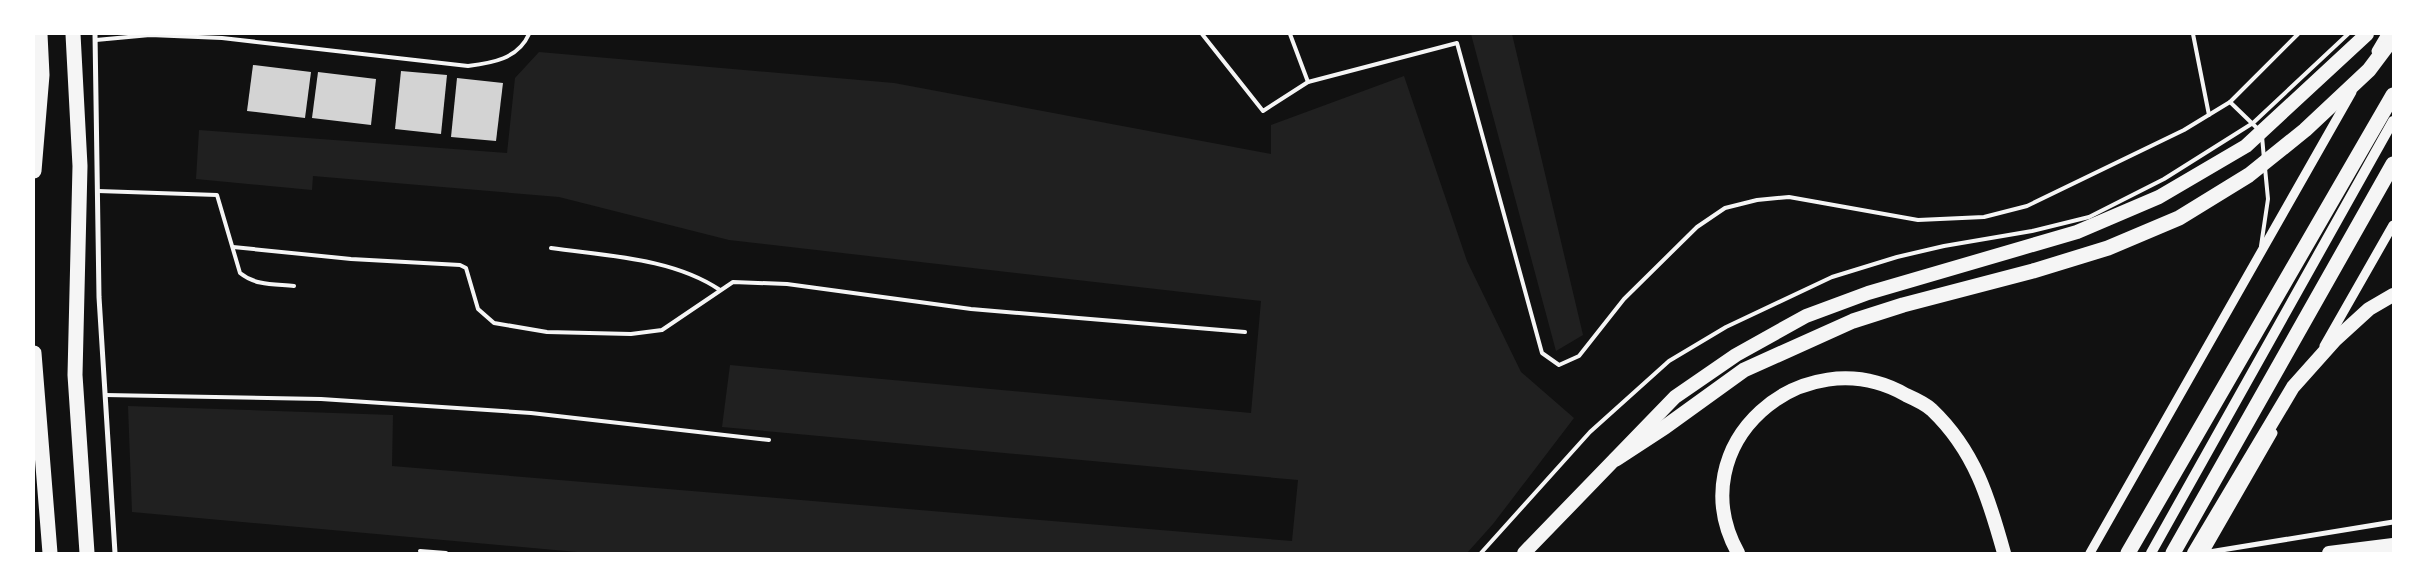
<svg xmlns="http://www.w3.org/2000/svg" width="2427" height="587" font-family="'PT Serif',serif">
<rect width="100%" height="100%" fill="#111"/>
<g fill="#202020">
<polygon points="1471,34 1512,34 1583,335 1556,351"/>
<polygon points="539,52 894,83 1271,154 1271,125 1404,76 1467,261 1521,372 1574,418 1493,524 1467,553 588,553 132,512 128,406 393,415 392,466 1292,541 1298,480 722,427 730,365 1251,413 1261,301 729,240 559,197 313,176 312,190 196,179 199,130 507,153 515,78"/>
</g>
<g fill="#d3d3d3">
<polygon points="253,65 311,72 305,118 247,111"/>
<polygon points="401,71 447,75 441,134 395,129"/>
<polygon points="318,72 376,79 371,125 312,118"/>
<polygon points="457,78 503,83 496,141 451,137"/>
</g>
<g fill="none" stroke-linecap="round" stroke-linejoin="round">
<g stroke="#f5f5f5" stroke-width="4">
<polyline points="1202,34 1263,111 1308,82"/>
<polyline points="1290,34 1308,82 1457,43 1542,353 1559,365 1579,356 1624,299 1697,227 1725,208 1757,200 1789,197 1918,220 1984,217 2027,206 2184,130 2230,102 2259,130"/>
<polyline points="2193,34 2209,115"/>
<path d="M 96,40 L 150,35 L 222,38 L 468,66 C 492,63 518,59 529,34"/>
<polyline points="2230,102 2298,34"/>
<polyline points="2262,136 2264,159"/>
<path d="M 98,191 L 217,195 L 240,273 C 256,286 275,284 294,286"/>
<polyline points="2261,246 2268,199 2265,168"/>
<polyline points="233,247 351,259 460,265 466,268 478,309 494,323 547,332 631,334 662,330 733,282 787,284 971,309 1245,332"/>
<path d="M 551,248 C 607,256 673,258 720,290"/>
<polyline points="105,395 321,399 531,413 769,440"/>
<polyline points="420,551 446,553"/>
<polyline points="1481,553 1590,432 1669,361 1726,327 1832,277 1897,257 1944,246 2032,231 2089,217 2164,179 2253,123 2348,34"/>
</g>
<g stroke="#f5f5f5" stroke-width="5">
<polyline points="95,34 99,297 115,553"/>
<polyline points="2203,553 2393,522"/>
</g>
<g stroke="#f5f5f5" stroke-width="9">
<polyline points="2376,51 2386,34"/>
<polyline points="2324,346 2393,225"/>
<polyline points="2090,553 2352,92"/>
<polyline points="2204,553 2273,433"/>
</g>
<polyline stroke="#f5f5f5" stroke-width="10" points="2151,553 2393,121"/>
<g stroke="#f5f5f5" stroke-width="14">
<polyline points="1524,553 1675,397 1736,355 1806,316 1868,293 2077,232 2159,197 2246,146 2367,34"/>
<path d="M 1738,553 C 1678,445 1803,336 1906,395 C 1915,399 1926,404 1932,410 C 1975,451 1989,499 2004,553"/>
<polyline points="2194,553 2293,387 2335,340 2369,309 2393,295"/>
<polyline points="2329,553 2393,545"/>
</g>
<g stroke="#f5f5f5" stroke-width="15">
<polyline points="73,34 80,166 75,375 87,553"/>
<polyline points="34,171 42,75 40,34"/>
<polyline points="34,353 50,553"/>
<polyline points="1616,459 1665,427 1744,370 1853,321 1903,305 2033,271 2108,248 2179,218 2249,175 2305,130 2369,70 2393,38"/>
<polyline points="2128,553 2393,95"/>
<polyline points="2173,553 2393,164"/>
</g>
</g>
<rect width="2427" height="587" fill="none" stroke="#ffffff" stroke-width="70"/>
</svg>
